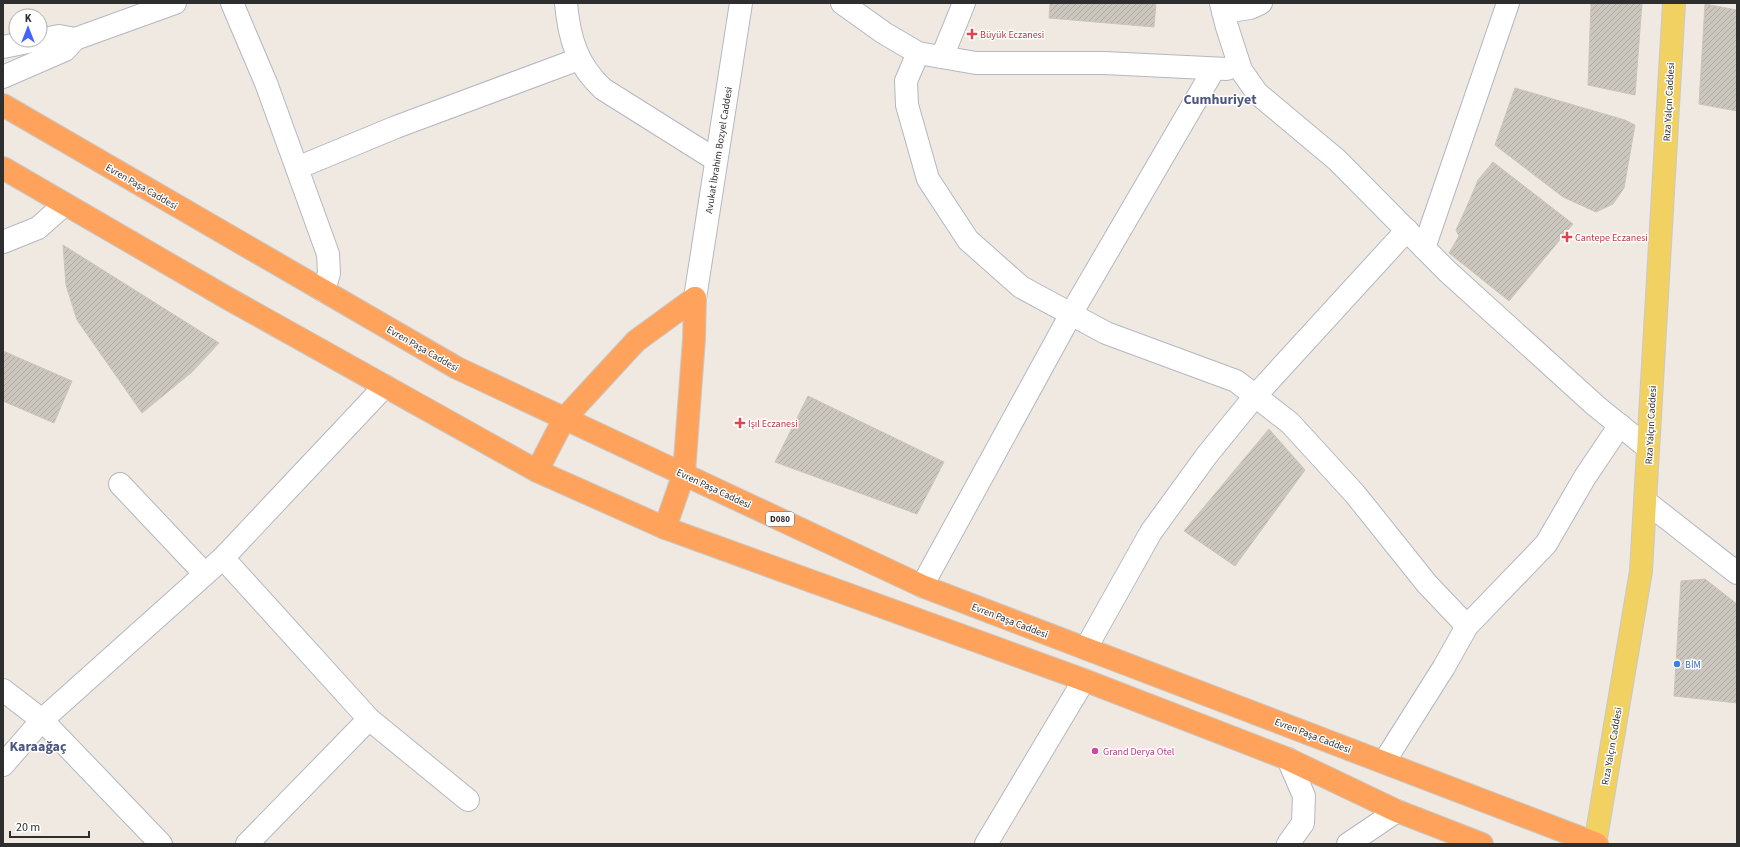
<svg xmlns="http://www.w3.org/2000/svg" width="1740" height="847" font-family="'Source Sans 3',sans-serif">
<defs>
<pattern id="building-hatch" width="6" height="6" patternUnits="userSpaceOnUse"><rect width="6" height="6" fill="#cbc7bf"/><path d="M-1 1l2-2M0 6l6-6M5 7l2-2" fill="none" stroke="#afaba4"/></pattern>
</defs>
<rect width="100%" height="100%" fill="#efe9e1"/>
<g fill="url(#building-hatch)" stroke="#cbc5ba">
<polygon points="1050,3 1156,3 1154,27 1049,18"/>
<polygon points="1591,3 1642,3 1635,95 1588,85"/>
<polygon points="1705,4 1737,10 1737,111 1699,104"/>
<polygon points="1515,88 1625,120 1635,125 1624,188 1613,204 1596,212 1563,197 1495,145"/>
<polygon points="1493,162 1573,224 1509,301 1449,253 1459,236 1456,230 1468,204 1478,180"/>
<polygon points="63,245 219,343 192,372 142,413 77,320 66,285"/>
<polygon points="3,351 72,381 54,423 3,401"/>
<polygon points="808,396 944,462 917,514 775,462"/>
<polygon points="1269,429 1305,470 1235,566 1184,531"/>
<polygon points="1705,579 1737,604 1737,703 1674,696 1681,581"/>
</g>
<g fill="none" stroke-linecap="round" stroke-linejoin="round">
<g stroke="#b4b7c1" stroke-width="24">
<g id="minor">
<polyline points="232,3 266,83 328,254 329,273 324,291"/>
<path d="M 566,3 C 569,38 577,65 603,89 L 716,160"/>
<polyline points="842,3 884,33 918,53 976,63 1104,63 1227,69"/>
<polyline points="1221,3 1227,27 1241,70 1257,93 1337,160 1447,271 1596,406 1648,448"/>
<polyline points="1223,12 1250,8 1261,3"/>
<polyline points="40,40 59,36 75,39"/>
<polyline points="3,47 38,40"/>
<polyline points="918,53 906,81 907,105 928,179 968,240 1021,287 1106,333 1236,381 1290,423 1355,494 1427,584 1467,626"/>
<polyline points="942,57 964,3"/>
<polyline points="3,77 65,50 75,39 175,3"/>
<polyline points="297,168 396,127 579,59"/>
<polyline points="3,242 38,228 64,205"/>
<polyline points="1424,248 1508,3"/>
<polyline points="695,298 741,3"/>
<polyline points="120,484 205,574"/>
<polyline points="1645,501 1737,573"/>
<polyline points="223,558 369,719 468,800"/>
<polyline points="922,586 1071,314 1214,69"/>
<polyline points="1086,648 1151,532 1207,455 1255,396 1407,230"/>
<polyline points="3,690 42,720 161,844"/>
<polyline points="1384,762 1444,667 1467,626 1546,544 1585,477 1620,425"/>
<polyline points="3,765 42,720 223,558 385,386"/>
<polyline points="247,844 369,719"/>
<polyline points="986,844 1084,680"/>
<polyline points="1288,844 1303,823 1304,796 1288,759"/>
<polyline points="1348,844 1397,811"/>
</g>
</g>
<g stroke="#c9c9c9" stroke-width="24">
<polyline id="major" points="1595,844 1641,571 1674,3"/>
</g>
<g stroke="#c9c9c9" stroke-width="24">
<g id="highway">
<polyline points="3,105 457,368 922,586 1597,844"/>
<polyline points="3,168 229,299 537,471 665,528 1084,680 1288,759 1397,811 1482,844"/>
<polyline points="537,471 564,419 636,341 695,298"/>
<polyline points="665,528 684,473 694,339 695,298"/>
</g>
</g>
<use href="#minor" stroke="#fff" stroke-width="22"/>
<use href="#major" stroke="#f2d163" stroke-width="22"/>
<use href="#highway" stroke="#ffa35c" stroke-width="22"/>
</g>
<g fill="#e0444e" stroke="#fff" stroke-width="1.5">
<path d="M970 28h4v4h4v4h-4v4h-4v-4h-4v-4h4z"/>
<path d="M1565 231h4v4h4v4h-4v4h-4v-4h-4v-4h4z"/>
<path d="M738 417h4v4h4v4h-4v4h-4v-4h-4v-4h4z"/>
</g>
<circle fill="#3f7fe0" stroke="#fff" stroke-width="1.5" cx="1677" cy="664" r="4"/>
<circle fill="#d1479c" stroke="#fff" stroke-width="1.5" cx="1095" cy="751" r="4"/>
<g text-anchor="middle" stroke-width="3" stroke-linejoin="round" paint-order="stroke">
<rect fill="#fff" stroke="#6d6d6d" stroke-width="1" x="766" y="512" width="28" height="14" rx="3"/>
<g font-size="9" font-weight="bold" fill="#2e2e2e">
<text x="780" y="522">D080</text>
</g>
<g font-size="10" fill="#be3a42" stroke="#fff" text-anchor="start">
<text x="980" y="38">Büyük Eczanesi</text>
<text x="1575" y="241">Cantepe Eczanesi</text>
<text x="748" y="427">Işıl Eczanesi</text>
</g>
<g font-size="10" fill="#2e2e2e" stroke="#fff">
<text transform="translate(1668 102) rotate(-87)" y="4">Rıza Yalçın Caddesi</text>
<text transform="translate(718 150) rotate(-81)" y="4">Avukat İbrahim Bozyel Caddesi</text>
<text transform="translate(142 186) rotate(30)" y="4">Evren Paşa Caddesi</text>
<text transform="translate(423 348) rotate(30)" y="4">Evren Paşa Caddesi</text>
<text transform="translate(1650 425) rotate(-87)" y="4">Rıza Yalçın Caddesi</text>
<text transform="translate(714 488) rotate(25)" y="4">Evren Paşa Caddesi</text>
<text transform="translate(1010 620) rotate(21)" y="4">Evren Paşa Caddesi</text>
<text transform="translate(1313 735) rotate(21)" y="4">Evren Paşa Caddesi</text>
<text transform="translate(1611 746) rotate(-80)" y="4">Rıza Yalçın Caddesi</text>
</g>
<g font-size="10" fill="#366cbe" stroke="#fff" text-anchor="start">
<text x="1685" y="668">BİM</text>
</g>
<g font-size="10" fill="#b23c85" stroke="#fff" text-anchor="start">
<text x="1103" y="755">Grand Derya Otel</text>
</g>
<g font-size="14" font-weight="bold" fill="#4d5680" stroke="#fff">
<text x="1220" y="104">Cumhuriyet</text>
<text x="38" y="751">Karaağaç</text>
</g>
</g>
<rect width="1740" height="847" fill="none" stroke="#2e2e2e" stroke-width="8"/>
<g transform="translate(28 28)"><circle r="19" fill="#ffffff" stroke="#ababab"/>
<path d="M0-3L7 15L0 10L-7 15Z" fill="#4264fb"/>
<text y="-6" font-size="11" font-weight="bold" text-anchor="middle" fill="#2e2e2e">K</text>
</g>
<path d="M10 831v6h79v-6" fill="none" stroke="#2e2e2e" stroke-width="2"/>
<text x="16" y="831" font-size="12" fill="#2e2e2e" stroke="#ffffff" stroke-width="3" paint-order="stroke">20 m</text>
</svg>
